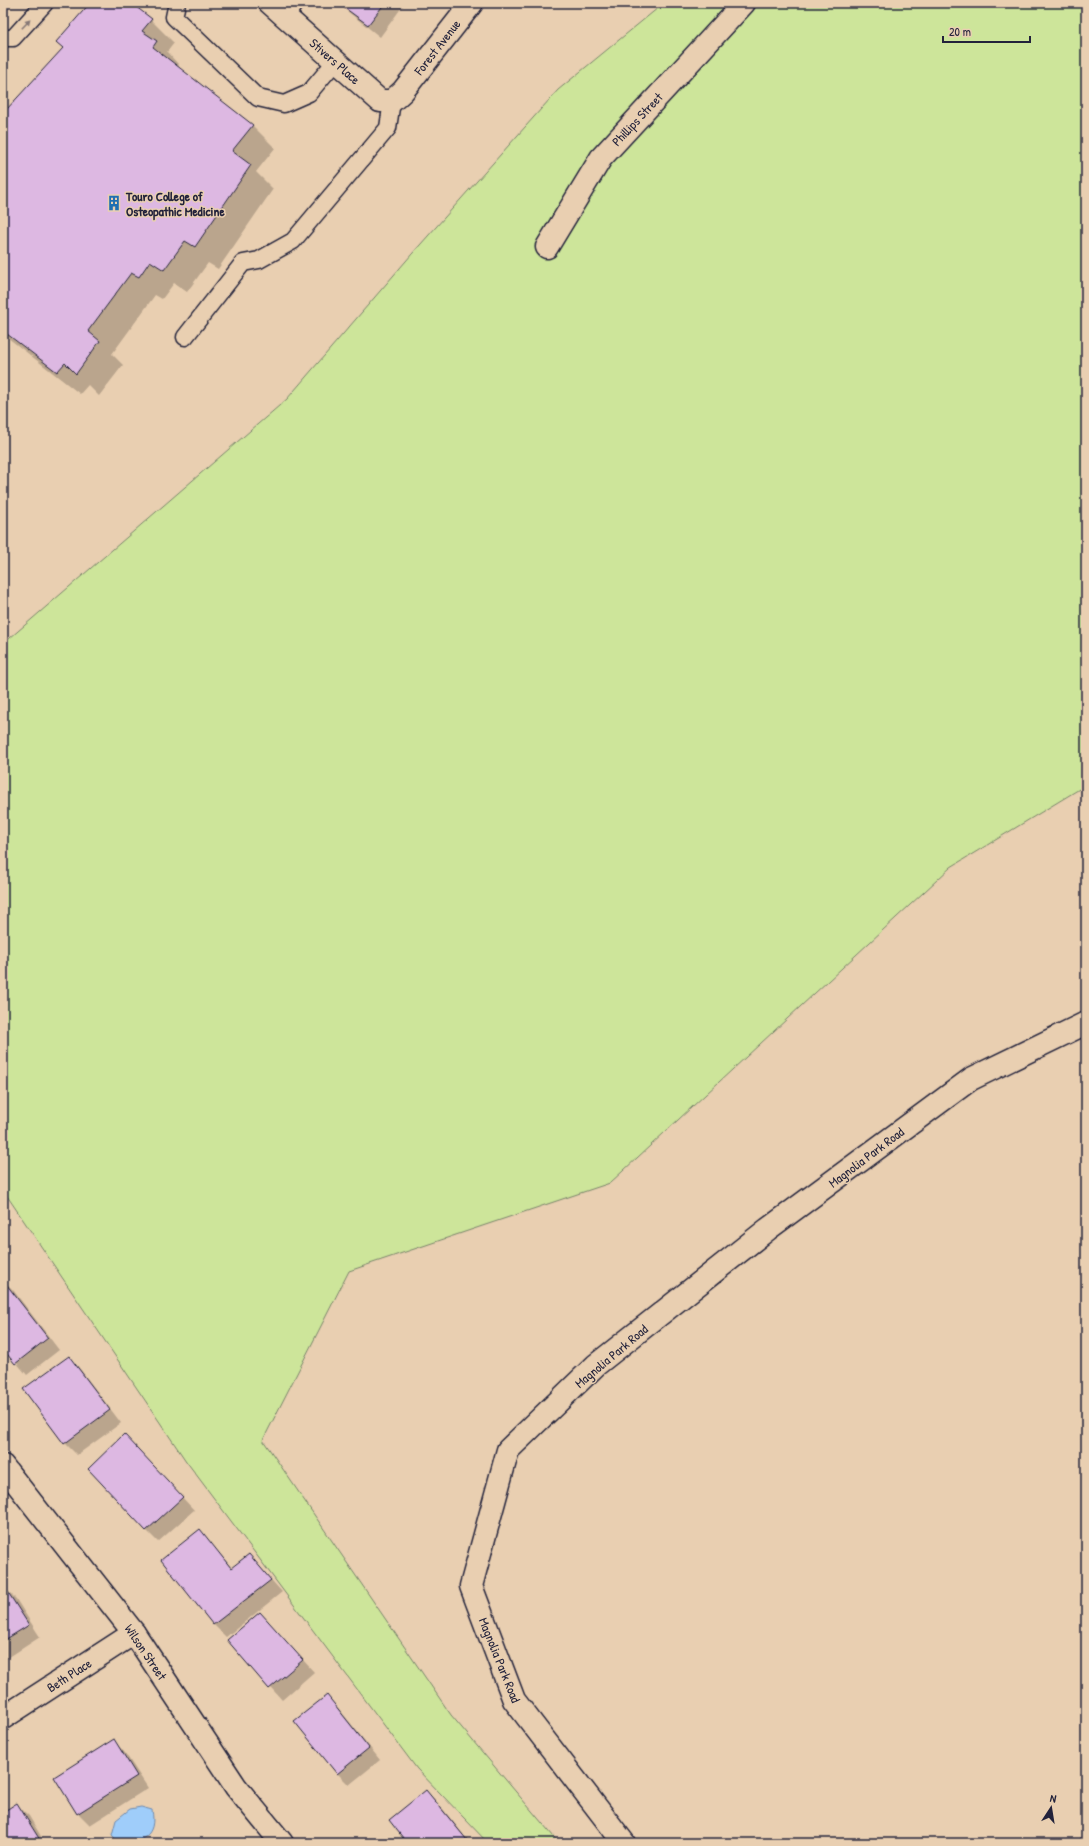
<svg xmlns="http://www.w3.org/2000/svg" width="1089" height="1846" font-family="'Patrick Hand',sans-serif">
<rect width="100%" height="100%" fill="#e9cfb1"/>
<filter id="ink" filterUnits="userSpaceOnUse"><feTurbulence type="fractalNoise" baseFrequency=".025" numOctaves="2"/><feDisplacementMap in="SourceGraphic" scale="8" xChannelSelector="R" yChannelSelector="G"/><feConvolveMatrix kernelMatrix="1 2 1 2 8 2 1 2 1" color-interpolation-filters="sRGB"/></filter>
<g filter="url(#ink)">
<polygon fill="#cde59a" stroke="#78846a" points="664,3 1086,3 1086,785 951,867 610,1183 349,1271 263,1440 451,1715 559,1843 488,1843 417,1769 186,1461 3,1190 3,644 287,399 412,254 558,90"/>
<path fill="#9fcdfa" stroke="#6d89ae" d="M 141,1807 L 152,1810 C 157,1836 142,1843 119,1843 L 112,1835 L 116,1820 L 130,1809 Z"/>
<g fill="#0003">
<polygon points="91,3 129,3 151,20 174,43 167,52 179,65 178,68 252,125 275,148 256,172 273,189 218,269 208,263 187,292 174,283 162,299 155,295 112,354 123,365 99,396 88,385 80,394 3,334 3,109 6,112 64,49"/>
<polygon points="337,3 405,3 380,37"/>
<polygon points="600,3 612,3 608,8"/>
<polygon points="3,1280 13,1290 59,1350 27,1375 3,1347"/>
<polygon points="68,1357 80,1369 121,1423 77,1455 65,1443 25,1390"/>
<polygon points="136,1448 194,1510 158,1542 146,1530"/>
<polygon points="200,1531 232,1568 249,1555 282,1592 226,1637 214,1625 162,1560"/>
<polygon points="4,1587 16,1599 40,1637 3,1661"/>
<polygon points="260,1613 314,1672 282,1700 228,1640"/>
<polygon points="327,1697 339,1709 380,1760 349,1785 337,1773"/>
<polygon points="114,1741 125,1753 148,1788 90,1825 78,1813"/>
<polygon points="426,1791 438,1803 470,1843 409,1843"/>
<polygon points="17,1805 29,1816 45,1843 3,1843 3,1813"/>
</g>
<g fill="#ddb8e2" stroke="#22223b">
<polygon points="90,3 131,3 152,19 142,31 157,41 153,47 253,125 232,151 251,165 195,247 185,241 164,270 150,261 139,277 131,273 88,331 100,341 76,374 65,363 57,372 3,331 3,108 6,110 63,48 56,42"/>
<polygon points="338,3 385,3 368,25"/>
<polygon points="3,1280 48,1338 15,1364 3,1349"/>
<polygon points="69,1356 110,1410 64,1444 23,1389"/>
<polygon points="124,1434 183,1497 146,1531 88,1469"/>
<polygon points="200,1529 231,1568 249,1554 271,1580 213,1625 161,1560"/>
<polygon points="4,1586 29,1625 3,1641 3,1587"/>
<polygon points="260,1612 303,1660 269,1689 227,1640"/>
<polygon points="327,1695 369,1748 337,1774 294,1721"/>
<polygon points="114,1739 137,1776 77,1814 54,1777"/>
<polygon points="426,1790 467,1840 463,1843 407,1843 389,1820"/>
<polygon points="17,1803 40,1840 35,1843 3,1843 3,1812"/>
</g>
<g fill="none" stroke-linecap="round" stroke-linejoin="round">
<g stroke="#22223b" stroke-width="19">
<g id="lane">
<polyline points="177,3 174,17 258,98 284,104 309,93 335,62"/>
<polyline points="285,17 295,3"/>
<polyline points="3,38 13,38 45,3"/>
<polyline points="185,337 243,263 259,260 293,241 388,128 392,101"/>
</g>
</g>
<g stroke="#22223b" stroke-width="25">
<g id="street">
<polyline points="270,3 380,101 392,101 403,91 472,3"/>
<polyline points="547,247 601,158 744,3"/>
<polyline points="3,1466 134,1633 236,1787 282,1843"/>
<polyline points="3,1718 134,1633"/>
<polyline points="624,1843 514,1700 471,1586 508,1450 596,1365 768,1229 971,1079 1086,1023"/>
</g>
</g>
<use href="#lane" stroke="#e9cfb1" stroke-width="16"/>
<use href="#street" stroke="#e9cfb1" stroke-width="22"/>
</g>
<defs><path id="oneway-solid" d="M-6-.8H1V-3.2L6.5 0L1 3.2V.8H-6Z"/></defs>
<use fill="#867876" href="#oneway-solid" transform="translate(26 24) rotate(-46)"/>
</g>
<defs>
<g id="building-bare" transform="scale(1.2)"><path d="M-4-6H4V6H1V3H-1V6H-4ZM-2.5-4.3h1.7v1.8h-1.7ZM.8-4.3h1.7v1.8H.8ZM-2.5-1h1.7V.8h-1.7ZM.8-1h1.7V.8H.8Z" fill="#1f6fb2" stroke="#e9cfb1" stroke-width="2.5" paint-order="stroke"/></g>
</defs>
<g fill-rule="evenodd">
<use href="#building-bare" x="114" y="203"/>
</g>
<g text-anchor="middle" stroke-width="3" stroke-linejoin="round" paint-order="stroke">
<g font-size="13" fill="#22223b" stroke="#e9cfb1">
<text transform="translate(437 47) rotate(-52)" y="5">Forest Avenue</text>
<text transform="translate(335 61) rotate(41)" y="5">Stivers Place</text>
<text transform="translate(637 119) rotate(-47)" y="5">Phillips Street</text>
<text transform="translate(866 1157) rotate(-37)" y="5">Magnolia Park Road</text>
<text transform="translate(611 1356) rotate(-40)" y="5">Magnolia Park Road</text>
<text transform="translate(146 1652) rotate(56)" y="5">Wilson Street</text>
<text transform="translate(500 1660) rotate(68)" y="5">Magnolia Park Road</text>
<text transform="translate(69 1675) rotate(-33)" y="5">Beth Place</text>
</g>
<g font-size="13" font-weight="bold" fill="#22223b" stroke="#e9cfb1" text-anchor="start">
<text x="126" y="201">Touro College of<tspan x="126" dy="15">Osteopathic Medicine</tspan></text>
</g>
</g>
<rect width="1089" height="1846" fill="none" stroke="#e9cfb1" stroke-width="16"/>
<rect x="8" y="8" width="1073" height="1830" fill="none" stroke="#22223b" stroke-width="1.5" filter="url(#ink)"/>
<g transform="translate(1051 1808) rotate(12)" stroke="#e9cfb1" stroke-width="3" paint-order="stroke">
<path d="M0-3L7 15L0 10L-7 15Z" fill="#22223b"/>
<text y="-6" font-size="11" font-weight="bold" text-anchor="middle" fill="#22223b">N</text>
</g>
<path d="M943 36v6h87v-6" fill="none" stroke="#22223b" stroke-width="2"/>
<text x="949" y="36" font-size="12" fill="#22223b" stroke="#e9cfb1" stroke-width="3" paint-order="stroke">20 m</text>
</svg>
